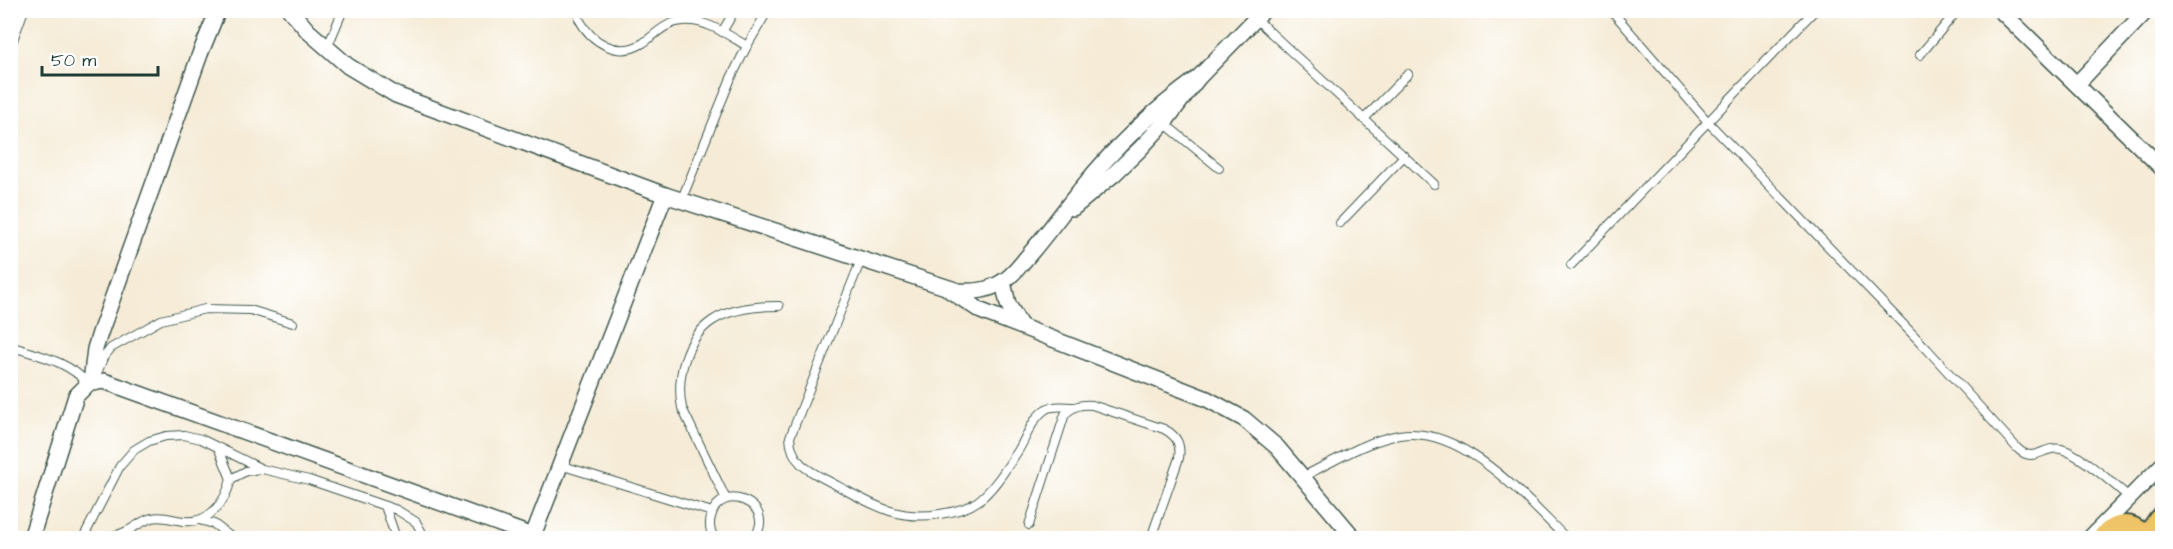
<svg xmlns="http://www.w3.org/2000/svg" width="2173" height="549" font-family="'Architects Daughter',sans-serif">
<rect width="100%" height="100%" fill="#fff"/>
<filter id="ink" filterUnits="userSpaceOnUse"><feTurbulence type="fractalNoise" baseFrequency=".0167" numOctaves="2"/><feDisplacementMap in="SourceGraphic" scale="12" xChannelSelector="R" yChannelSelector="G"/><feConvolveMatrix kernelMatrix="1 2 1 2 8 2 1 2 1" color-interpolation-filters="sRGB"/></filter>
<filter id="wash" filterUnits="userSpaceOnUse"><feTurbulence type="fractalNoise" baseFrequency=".008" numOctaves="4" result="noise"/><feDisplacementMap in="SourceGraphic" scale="24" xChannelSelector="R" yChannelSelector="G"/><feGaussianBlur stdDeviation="1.35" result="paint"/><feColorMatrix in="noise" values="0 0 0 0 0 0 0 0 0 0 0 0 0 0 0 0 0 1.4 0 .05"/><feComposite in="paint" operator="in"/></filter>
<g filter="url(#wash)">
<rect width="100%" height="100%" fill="#f5ebd6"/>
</g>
<g filter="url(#ink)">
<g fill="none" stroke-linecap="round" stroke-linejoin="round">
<g stroke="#3f574c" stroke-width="10">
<g id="lane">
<path d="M 1611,10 L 1708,122 L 1927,349 L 2017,448 C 2034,465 2043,445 2061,449 C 2079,453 2115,485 2130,498"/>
<polyline points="2064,10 2070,13 2082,10"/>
<path d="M 579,19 C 591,42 618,59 643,43 C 656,34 666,22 683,21 C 706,19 728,35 747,46"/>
<polyline points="1256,19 1434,184"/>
<polyline points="722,32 735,10"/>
<polyline points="10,48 24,10"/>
<polyline points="327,48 343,10"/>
<polyline points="1920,55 1958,10"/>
<polyline points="1364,119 1408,74"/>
<polyline points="1164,123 1219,168"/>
<polyline points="681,201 731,78 747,46 768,10"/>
<polyline points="1340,223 1404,156"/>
<path d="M 861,260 L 790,437 C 791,467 815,473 838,486 C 873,505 898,521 940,514 C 954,512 967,509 978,501 C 994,489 1007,467 1018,451 C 1026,438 1033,417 1046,409 C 1054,405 1064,407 1073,407"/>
<polyline points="1571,265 1815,10"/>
<path d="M 10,346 C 37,355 69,361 88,384"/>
<polyline points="98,371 103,358 111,348 161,320 205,309 250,310 293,323"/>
<polyline points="560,465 712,512"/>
<path d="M 1302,477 C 1333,462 1365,441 1399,435 C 1462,424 1526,499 1566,538"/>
<polyline points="231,479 246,471 260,469"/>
<path d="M 726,499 L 682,408 C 676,379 685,339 712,321 C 731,308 757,306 779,306"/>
<polyline points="385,506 396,538"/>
<polyline points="199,520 214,524 232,538"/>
<path d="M 1029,525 L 1065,414 C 1074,406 1080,404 1092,405 L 1164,429 C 1177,436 1181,444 1179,458 L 1151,538"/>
<polyline points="83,538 120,466 134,450 149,441 166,436 184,435 201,439 262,469 309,480 397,510 416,522 425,538"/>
<path d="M 101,538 C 110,537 119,535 127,531 C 136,527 143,520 152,518 C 163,515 173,520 184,521 C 210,524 226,501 231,479 L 218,447"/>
<path d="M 715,538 C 710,532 709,524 711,517 C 719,480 779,504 754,538"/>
</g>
</g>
<g stroke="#3f574c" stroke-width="18">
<g id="street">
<path d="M 290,10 L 308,31 L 348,66 L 396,95 L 665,195 L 958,291 C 974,292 988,291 1002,282 C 1013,276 1020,265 1028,256 C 1047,234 1064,210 1082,188 C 1116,145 1154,110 1198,78"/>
<polyline points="2000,10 2162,168"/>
<polyline points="2077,84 2147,10"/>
<polyline points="1073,208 1114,174 1140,149 1164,123 1198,78 1264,10"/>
<polyline points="1003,282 1008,304 1020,325"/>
<polyline points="949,290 981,311 1207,399 1244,419 1277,447 1354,538"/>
<polyline points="91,382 95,349 100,333 200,54 218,10"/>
<polyline points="31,538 76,396 88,384 104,381 533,536"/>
<polyline points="532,538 665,195"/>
<polyline points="2090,538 2162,465"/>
</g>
</g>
<g stroke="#3f574c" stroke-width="32">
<g id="highway">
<path d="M 2108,538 C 2118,528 2130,527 2140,538"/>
<polyline points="2151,538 2162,522"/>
</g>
</g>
<use href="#lane" stroke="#fff" stroke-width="8"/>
<use href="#street" stroke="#fff" stroke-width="15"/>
<use href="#highway" stroke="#efc469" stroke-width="28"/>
</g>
</g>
<rect width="2173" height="549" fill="none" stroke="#fff" stroke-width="36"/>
<path d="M42 66v9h116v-9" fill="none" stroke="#1f3d34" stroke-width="3"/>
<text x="51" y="66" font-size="18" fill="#1f3d34" stroke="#ffffff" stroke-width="4.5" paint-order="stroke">50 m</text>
</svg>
